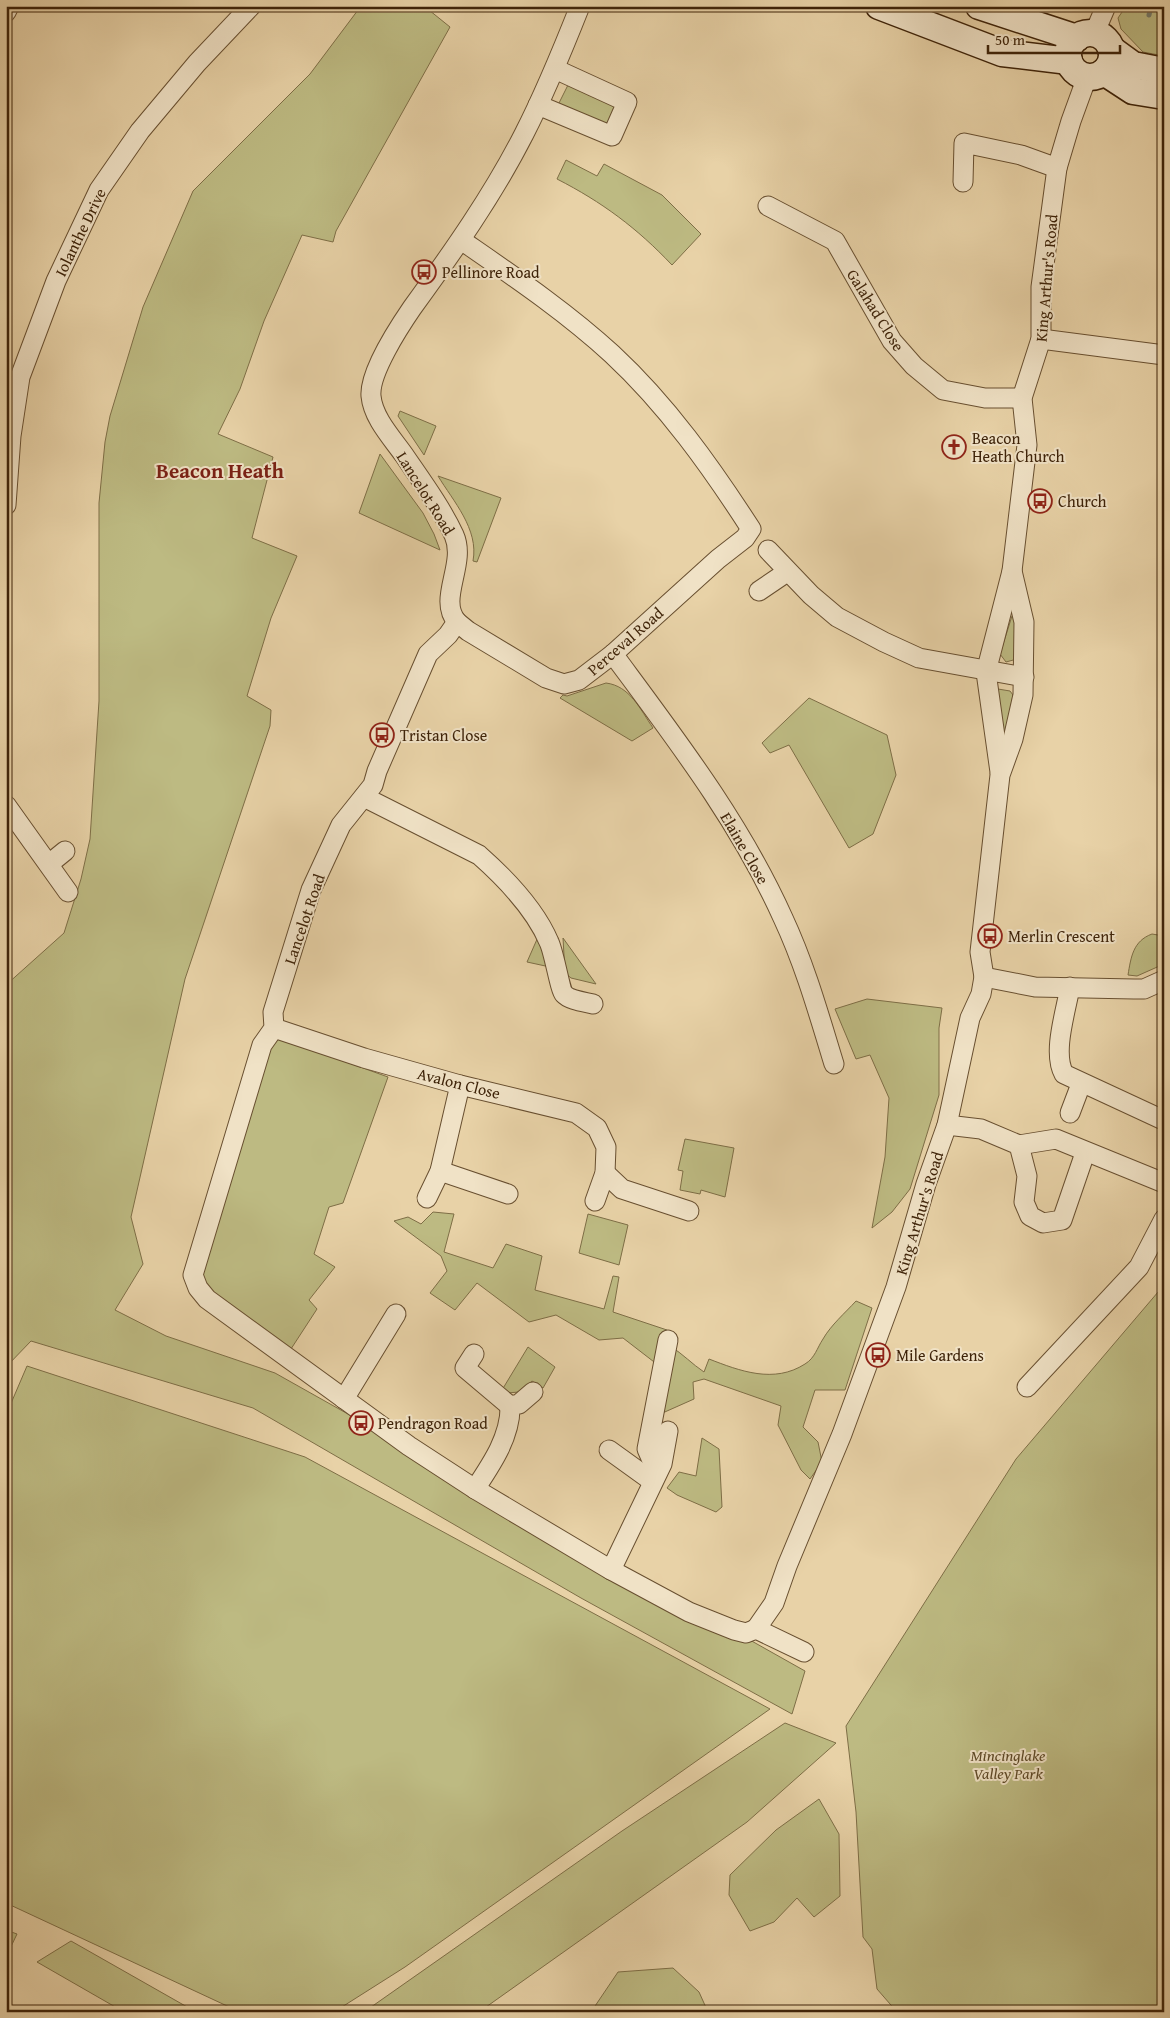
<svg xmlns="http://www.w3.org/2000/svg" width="1170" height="2018" font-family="'Gentium Book Plus',serif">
<rect width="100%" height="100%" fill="#e8d2a7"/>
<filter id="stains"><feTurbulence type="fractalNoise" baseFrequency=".004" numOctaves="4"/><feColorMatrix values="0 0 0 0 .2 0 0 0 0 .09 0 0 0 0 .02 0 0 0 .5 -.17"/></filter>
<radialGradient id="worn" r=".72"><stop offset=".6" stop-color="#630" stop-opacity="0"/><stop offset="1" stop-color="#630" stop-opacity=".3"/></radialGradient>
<g fill="#bdba82" stroke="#7e6e46">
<polygon points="361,6 424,6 450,27 336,231 333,242 302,235 264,321 240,389 218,434 273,457 252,538 297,556 271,618 247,696 271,710 270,726 185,979 131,1217 143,1264 115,1310 166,1336 275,1373 805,1671 792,1714 581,1598 253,1408 31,1341 6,1367 6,985 64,933 81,879 90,839 99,701 99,503 105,442 110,416 143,307 193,191 310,74"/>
<polygon points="1126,6 1164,6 1164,56 1143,52 1121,29 1118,18"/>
<polygon points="571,79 624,104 610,132 557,107"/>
<path d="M 566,160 L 597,176 L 604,164 L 662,195 L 701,234 L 672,265 C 637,228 602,202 557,179 Z"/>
<polygon points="400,411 436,426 424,455 398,416"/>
<polygon points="380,454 423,513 434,534 440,550 359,513"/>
<path d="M 438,476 L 501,498 L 477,562 L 473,561 C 479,529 453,501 438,476 Z"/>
<polygon points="1016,615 1017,659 1006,662 1000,654 1012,616"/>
<path d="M 606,683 C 630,686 640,709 653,728 L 632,741 L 560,698 L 563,695 L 567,696 Z"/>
<polygon points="998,689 1010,691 1013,695 1005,736 1002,735 995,692"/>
<polygon points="809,698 887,735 896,775 873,834 849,848 789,745 770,753 762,743"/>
<path d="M 1152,934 L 1164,936 L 1164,964 L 1137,976 L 1128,975 C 1131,957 1133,941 1152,934 Z"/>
<polygon points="538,937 550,967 527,962"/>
<polygon points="563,938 596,984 571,978 565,973"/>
<polygon points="867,999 942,1008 939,1028 939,1095 910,1189 892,1212 872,1228 885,1157 889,1098 870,1055 856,1059 835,1009"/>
<polygon points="274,1036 388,1077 343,1203 329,1207 314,1254 335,1267 309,1300 317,1309 289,1352 198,1280"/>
<polygon points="685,1139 734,1148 725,1197 701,1190 700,1194 680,1190 683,1171 678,1170"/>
<polygon points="433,1212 454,1214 444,1252 493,1268 506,1244 542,1256 535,1290 604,1309 613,1276 619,1277 613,1312 667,1330 658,1365 623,1338 599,1340 556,1315 529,1322 477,1283 455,1310 430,1293 447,1271 441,1256 394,1221 408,1217 421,1224"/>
<polygon points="588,1214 628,1225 619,1265 579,1253"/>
<polygon points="1164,1285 1164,2012 897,2012 877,1989 872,1949 863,1937 856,1812 846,1726 1016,1459"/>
<path d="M 856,1301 L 872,1308 L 845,1390 L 815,1390 L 803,1427 L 818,1442 L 822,1462 L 810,1479 L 801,1470 L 778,1425 L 781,1406 L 704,1379 L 693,1382 L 694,1399 L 658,1415 L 670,1346 C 683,1354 692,1364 704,1372 L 709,1359 C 740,1371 774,1384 805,1364 C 815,1358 817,1348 823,1339 C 831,1325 845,1313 856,1301 Z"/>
<polygon points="528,1347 555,1367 543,1388 532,1381 519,1392 507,1393 502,1390"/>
<polygon points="27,1366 305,1457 770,1709 405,1967 334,2012 240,2012 6,1903 6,1415"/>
<polygon points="702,1438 719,1449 722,1507 716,1512 677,1495 667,1488 679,1472 696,1476"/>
<polygon points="785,1723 836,1743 747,1822 479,2012 364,2012 622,1831"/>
<polygon points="819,1799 839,1834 840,1896 814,1917 797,1898 774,1922 750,1931 729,1895 730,1875 776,1830"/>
<polygon points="6,1930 17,1934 6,1957"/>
<polygon points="71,1941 196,2012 124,2012 37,1962"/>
<polygon points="673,1968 699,1992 708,2012 591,2012 618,1972"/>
</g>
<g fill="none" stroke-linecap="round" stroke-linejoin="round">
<polyline stroke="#747b6c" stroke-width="5" points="1149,15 1151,6"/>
<g stroke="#684f30" stroke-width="21">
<g id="street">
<path d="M 580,6 C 563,49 545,93 524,134 C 493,195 452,253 412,308 C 399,327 369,373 371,396 C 373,418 392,438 404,455 C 421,480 441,507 454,535 C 467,564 437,599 457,622 L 448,635 L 428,654 L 377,771 L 373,785 L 341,825 L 311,890 L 273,1012 L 274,1028 L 262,1045 L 193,1275 L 198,1288 L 207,1299 L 409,1446 L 475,1489 L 611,1570 L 689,1612 L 734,1630 L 746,1633 L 756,1629 L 804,1652"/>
<polyline points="6,12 9,6"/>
<polyline points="1094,34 1106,6"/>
<polyline points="538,105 612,136 627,102 555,69"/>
<polyline points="963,182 964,143 1021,155 1057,168"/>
<polyline points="768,206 835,241 892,341 914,366 943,390 985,398 1022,398"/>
<polyline points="1041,339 1164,355"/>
<polyline points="6,505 11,436 20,377 56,281 99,190 140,131 197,63 251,6"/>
<polyline points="768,550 811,595 837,617 884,642 919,658 1024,677"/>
<polyline points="759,591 787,572"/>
<path d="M 457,622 L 468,631 L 546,678 L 564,684 L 579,680 L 613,654 L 718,559 L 745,538 L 751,529 C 711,467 667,405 612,354 C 565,311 513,276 461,240"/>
<path d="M 613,654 C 675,738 740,822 783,918 C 805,965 819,1015 834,1064"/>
<polyline points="1000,772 986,672 1012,571 1027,445 1022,398 1041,339 1041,287 1057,168 1071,121 1087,77"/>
<path d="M 364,797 L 479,855 C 505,878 535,909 549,942 C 554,952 560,990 564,994 C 569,1000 585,1002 593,1004"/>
<polyline points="6,805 68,892"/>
<polyline points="49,864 65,851"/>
<polyline points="984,977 1035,987 1134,989 1144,989 1164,980"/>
<path d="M 1070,987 C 1066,1011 1052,1053 1064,1074 L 1161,1119"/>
<polyline points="274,1028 364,1058 460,1085 576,1113 597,1128 606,1147 605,1173 595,1201"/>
<polyline points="1070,1113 1081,1084"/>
<polyline points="947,1125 981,1129 1019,1145 1027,1176 1024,1202 1030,1216 1043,1223 1062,1220 1085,1153"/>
<polyline points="1019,1145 1056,1139 1164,1183"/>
<polyline points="440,1171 508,1194"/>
<polyline points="605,1173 622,1189 689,1211"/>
<polyline points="427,1198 440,1171 460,1085"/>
<polyline points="474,1354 465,1368 510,1406"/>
<polyline points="1027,1387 1139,1267 1164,1219"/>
<polyline points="344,1399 396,1314"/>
<polyline points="609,1450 652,1481"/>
<polyline points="657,1472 647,1449 668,1340"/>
<path d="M 475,1489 C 491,1465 511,1436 510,1406 L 519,1404 L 533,1392"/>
<polyline points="611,1570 662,1464 668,1431"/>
<polyline points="756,1629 774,1603 787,1566 842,1434 896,1287 926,1184 947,1125 970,1018 981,994 984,977 980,952 1000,775 1013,739 1023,695 1024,622 1012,571"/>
</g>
</g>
<g stroke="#3e2309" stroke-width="29">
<g id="secondary">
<polyline points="879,6 1002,53 1069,61"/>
<polyline points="979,6 1077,38"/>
<circle cx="1090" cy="55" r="22"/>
<polyline points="1111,49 1133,65 1164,71"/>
<polyline points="1104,72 1133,91 1164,96"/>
</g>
</g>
<use href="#street" stroke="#f0e2c6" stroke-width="19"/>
<use href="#secondary" stroke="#f0e2c6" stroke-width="26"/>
</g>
<defs>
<g id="bus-ring" transform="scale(1.25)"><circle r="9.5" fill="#f0e2c6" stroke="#8f2418" stroke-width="1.5"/><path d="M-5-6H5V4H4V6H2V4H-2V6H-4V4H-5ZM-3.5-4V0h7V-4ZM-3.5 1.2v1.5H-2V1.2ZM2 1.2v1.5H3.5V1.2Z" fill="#8f2418"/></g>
<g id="church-ring" transform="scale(1.25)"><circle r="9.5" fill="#f0e2c6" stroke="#8f2418" stroke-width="1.5"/><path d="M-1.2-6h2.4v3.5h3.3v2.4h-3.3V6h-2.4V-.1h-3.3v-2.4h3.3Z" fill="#8f2418"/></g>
</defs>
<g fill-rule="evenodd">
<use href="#bus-ring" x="424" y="272"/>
<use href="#church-ring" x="954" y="447"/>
<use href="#bus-ring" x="1040" y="501"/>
<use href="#bus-ring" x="382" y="735"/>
<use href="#bus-ring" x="990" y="936"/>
<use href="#bus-ring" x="878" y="1355"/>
<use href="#bus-ring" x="361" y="1423"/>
</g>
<g text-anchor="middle" stroke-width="4" stroke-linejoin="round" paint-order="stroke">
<g font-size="16" fill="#3e2309" stroke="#f0e2c6">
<text transform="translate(80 232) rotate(-64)" y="6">Iolanthe Drive</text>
<text transform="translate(1046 278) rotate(-85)" y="6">King Arthur's Road</text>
<text transform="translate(876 310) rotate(58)" y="6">Galahad Close</text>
<text transform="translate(426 493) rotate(58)" y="6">Lancelot Road</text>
<text transform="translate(625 641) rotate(-41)" y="6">Perceval Road</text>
<text transform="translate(745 848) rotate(60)" y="6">Elaine Close</text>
<text transform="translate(304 919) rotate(-71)" y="6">Lancelot Road</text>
<text transform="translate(459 1083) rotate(14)" y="6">Avalon Close</text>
<text transform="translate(919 1213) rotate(-73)" y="6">King Arthur's Road</text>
</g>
<g font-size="16" fill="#3e2309" stroke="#f0e2c6" text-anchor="start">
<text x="442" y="278">Pellinore Road</text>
<text x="972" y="444">Beacon<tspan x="972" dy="18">Heath Church</tspan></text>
<text x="1058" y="507">Church</text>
<text x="400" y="741">Tristan Close</text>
<text x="1008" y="942">Merlin Crescent</text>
<text x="896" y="1361">Mile Gardens</text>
<text x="378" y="1429">Pendragon Road</text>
</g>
<g font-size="16" font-style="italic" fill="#5e4927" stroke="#f0e2c6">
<text x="1008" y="1761">Mincinglake<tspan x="1008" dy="18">Valley Park</tspan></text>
</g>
<g font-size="21" font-weight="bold" fill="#7a1f14" stroke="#f0e2c6">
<text x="220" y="478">Beacon Heath</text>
</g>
</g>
<rect width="1170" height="2018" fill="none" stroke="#e8d2a7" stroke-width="25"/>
<rect x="8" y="8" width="1155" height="2003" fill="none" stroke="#3e2309" stroke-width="2.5"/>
<rect x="12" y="12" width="1145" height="1993" fill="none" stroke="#3e2309"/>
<path d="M988 45v8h132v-8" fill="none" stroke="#3e2309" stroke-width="2.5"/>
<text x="995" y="45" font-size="15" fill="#3e2309" stroke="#f0e2c6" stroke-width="4" paint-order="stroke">50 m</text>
<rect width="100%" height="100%" filter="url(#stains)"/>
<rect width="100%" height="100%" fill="url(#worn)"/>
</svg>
